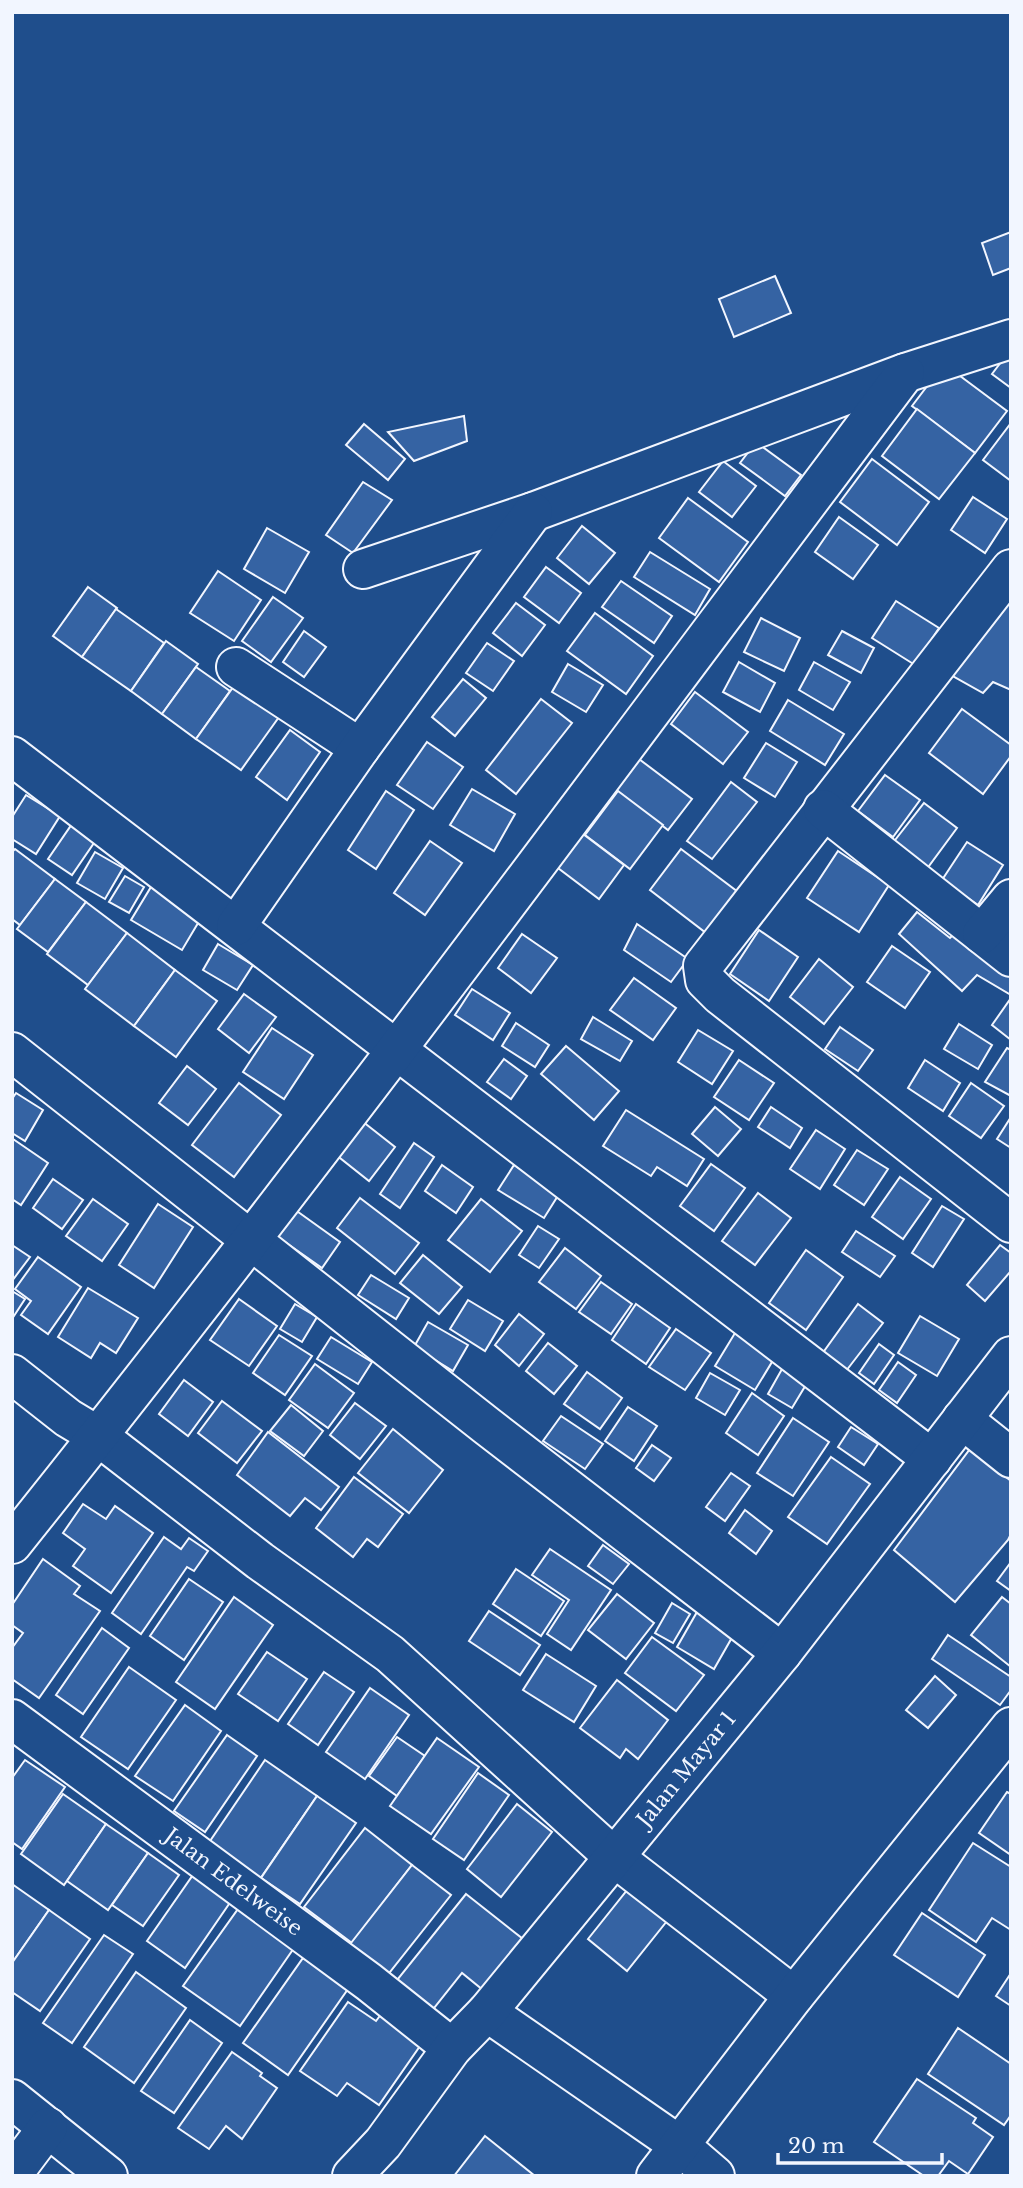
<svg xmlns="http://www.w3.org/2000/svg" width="1023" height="2188" font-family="'Libre Baskerville',serif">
<rect width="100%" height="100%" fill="#1f4e8c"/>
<g fill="#3563a3" stroke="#f2f6ff" stroke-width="2">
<polygon points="1011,232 1011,268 993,275 982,243"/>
<polygon points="775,276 791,313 734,337 719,299"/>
<polygon points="1011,349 1011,388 992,374"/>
<polygon points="944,364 1007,411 975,453 912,406"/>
<polygon points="917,409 975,453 939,499 882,456"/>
<polygon points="464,416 467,441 414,461 388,432"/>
<polygon points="1011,423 1011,481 983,460"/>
<polygon points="364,424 405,459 388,480 346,445"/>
<polygon points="756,442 801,475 785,496 740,463"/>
<polygon points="872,459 929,502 897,545 840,502"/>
<polygon points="723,461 756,486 732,517 699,492"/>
<polygon points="363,482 392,500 353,553 326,535"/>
<polygon points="973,497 1007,519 985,553 951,530"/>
<polygon points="688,498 748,542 719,582 659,538"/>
<polygon points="839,517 878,545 853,579 815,552"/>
<polygon points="582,526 615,553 589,584 557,558"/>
<polygon points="267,528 309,552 285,593 244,569"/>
<polygon points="650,552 710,589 695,615 634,577"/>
<polygon points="546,567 581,593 559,623 524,597"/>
<polygon points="218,571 261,600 234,641 190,613"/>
<polygon points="621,581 672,616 654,643 602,607"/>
<polygon points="88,587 117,608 82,657 53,636"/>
<polygon points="273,597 303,618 271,662 242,641"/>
<polygon points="1011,600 1011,690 993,682 983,693 951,675 986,610 998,618"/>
<polygon points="896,601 939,628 915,665 872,638"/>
<polygon points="516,603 545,625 522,656 493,633"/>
<polygon points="116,609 164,643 131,691 82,657"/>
<polygon points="595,613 653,656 626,694 567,651"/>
<polygon points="761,618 800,638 784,671 744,652"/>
<polygon points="304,631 326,647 304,677 283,662"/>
<polygon points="842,631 874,648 861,673 828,655"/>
<polygon points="166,641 198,664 162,714 131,691"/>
<polygon points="487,643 514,661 493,691 466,673"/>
<polygon points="739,662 775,683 760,712 723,692"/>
<polygon points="814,662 850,682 833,710 799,690"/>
<polygon points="568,664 603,685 586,712 552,692"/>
<polygon points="196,667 230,691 196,739 162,714"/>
<polygon points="463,679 486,698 455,736 432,717"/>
<polygon points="234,686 279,717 241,770 196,739"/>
<polygon points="695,692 748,732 723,764 671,724"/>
<polygon points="541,699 572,723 516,794 486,770"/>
<polygon points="788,700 844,734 825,765 770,731"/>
<polygon points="962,709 1011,745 1011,756 983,794 929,753"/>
<polygon points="290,730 320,752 287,800 256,777"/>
<polygon points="427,742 463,767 433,809 397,785"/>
<polygon points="766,743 797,762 775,797 744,778"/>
<polygon points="635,756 692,799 668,830 612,787"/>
<polygon points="885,775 920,800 893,837 858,811"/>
<polygon points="731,782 757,802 712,859 687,841"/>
<polygon points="472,789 515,814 494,851 450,825"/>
<polygon points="386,791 414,810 376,869 348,850"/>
<polygon points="618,791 663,825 630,869 585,835"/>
<polygon points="26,795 60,816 36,854 12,839 12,817"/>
<polygon points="924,803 957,828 926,870 892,844"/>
<polygon points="72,824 96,840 72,875 48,859"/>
<polygon points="583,834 624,865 599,899 558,868"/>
<polygon points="430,841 462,863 425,915 394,893"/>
<polygon points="967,842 1003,865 978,905 942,880"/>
<polygon points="15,849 55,879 20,925 12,919 12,852"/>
<polygon points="681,849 742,895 710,936 650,890"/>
<polygon points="838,851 889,885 859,932 807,898"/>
<polygon points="95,852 123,868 105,899 77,883"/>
<polygon points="125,876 144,887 129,913 109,902"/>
<polygon points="55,879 86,902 48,952 17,929"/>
<polygon points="154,882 204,913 182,950 131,920"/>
<polygon points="86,902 127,933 88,985 47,954"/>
<polygon points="917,912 950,938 960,928 1011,970 1011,995 977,975 962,991 899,934"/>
<polygon points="637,924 688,959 671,982 624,950"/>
<polygon points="759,930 798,957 769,1001 730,974"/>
<polygon points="127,933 175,970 134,1026 85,989"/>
<polygon points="522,934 557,958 531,993 498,968"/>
<polygon points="218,944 253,965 237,990 203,970"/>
<polygon points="892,946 930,972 905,1008 867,982"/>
<polygon points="819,959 853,987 824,1024 790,997"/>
<polygon points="175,970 217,1001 176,1057 134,1026"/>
<polygon points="634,978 676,1008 653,1040 610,1010"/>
<polygon points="472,989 510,1013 493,1040 455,1015"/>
<polygon points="244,994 276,1017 249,1053 218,1029"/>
<polygon points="1011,998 1011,1040 992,1025"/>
<polygon points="593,1017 632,1041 620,1061 581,1039"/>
<polygon points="516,1023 549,1045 535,1067 502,1046"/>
<polygon points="959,1024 992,1045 978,1069 944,1049"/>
<polygon points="840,1027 873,1050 858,1071 825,1049"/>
<polygon points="272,1028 313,1055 284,1099 243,1072"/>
<polygon points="698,1030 733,1051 712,1084 678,1062"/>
<polygon points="566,1046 619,1091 594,1120 541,1074"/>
<polygon points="1007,1048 1011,1050 1011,1096 985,1082"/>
<polygon points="504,1059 527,1076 511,1099 487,1082"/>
<polygon points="739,1060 774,1083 749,1120 714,1097"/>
<polygon points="925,1060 960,1083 943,1111 908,1088"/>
<polygon points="187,1066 216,1089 188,1125 159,1103"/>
<polygon points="239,1083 281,1115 234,1177 192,1145"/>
<polygon points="971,1083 1004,1106 981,1138 949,1116"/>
<polygon points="16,1093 43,1110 25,1141 12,1133 12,1099"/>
<polygon points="715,1107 741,1129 718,1156 692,1134"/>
<polygon points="771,1107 802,1128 790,1148 758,1127"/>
<polygon points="626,1110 704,1159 687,1186 657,1167 651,1176 603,1146"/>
<polygon points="1011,1117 1011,1148 997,1139"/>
<polygon points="362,1121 395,1147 369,1181 335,1154"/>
<polygon points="816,1130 845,1149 820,1189 790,1169"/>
<polygon points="13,1139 48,1163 21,1205 12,1199"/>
<polygon points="414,1143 434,1157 400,1208 380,1194"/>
<polygon points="857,1150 888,1169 864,1205 834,1185"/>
<polygon points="711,1164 745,1188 714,1231 680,1206"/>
<polygon points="442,1165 473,1187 456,1213 425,1191"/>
<polygon points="514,1165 559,1194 544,1218 498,1190"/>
<polygon points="900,1177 931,1199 903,1239 872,1217"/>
<polygon points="53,1179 83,1200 62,1229 33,1208"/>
<polygon points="758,1193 791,1218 755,1265 722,1241"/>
<polygon points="360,1198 419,1243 395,1274 337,1228"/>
<polygon points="93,1199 128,1224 102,1261 66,1236"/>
<polygon points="481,1199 522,1231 490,1272 448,1240"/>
<polygon points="158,1204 193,1227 154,1288 119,1265"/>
<polygon points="287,1204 340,1242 322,1268 268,1230"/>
<polygon points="942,1206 964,1219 933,1267 912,1253"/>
<polygon points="538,1226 559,1239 539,1268 519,1255"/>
<polygon points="856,1231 895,1256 880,1277 842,1252"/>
<polygon points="12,1245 30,1257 12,1281"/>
<polygon points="1000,1245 1011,1253 1011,1271 985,1301 967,1285"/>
<polygon points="565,1248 601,1276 576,1309 539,1282"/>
<polygon points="806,1250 843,1277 806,1330 769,1303"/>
<polygon points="423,1255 462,1287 439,1314 400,1283"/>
<polygon points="38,1257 81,1287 48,1334 21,1315 31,1301 15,1289"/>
<polygon points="371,1275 409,1298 396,1319 358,1295"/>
<polygon points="601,1282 632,1304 611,1334 579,1312"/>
<polygon points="88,1288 138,1318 116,1353 100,1343 91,1358 58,1337"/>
<polygon points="12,1291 25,1299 12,1319"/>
<polygon points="239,1299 277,1326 249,1366 210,1340"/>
<polygon points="468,1300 503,1321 485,1351 450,1329"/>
<polygon points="295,1304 317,1317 302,1342 280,1329"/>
<polygon points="636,1304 670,1328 646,1364 612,1340"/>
<polygon points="858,1304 883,1323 846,1371 822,1354"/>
<polygon points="519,1314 544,1334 519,1366 495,1345"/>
<polygon points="920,1316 959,1339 937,1376 898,1353"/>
<polygon points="428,1322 468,1345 453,1371 414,1347"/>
<polygon points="676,1329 711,1353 685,1390 649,1367"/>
<polygon points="735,1333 775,1357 755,1390 715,1366"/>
<polygon points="279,1335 312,1356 285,1395 253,1373"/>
<polygon points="331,1337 372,1362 358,1384 317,1359"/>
<polygon points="548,1343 577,1366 554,1394 526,1371"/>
<polygon points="879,1344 894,1355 874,1384 859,1373"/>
<polygon points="898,1362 916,1375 897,1403 879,1390"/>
<polygon points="315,1364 354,1393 328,1428 289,1400"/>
<polygon points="782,1369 807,1383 792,1408 768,1394"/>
<polygon points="587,1372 622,1398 600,1429 564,1404"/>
<polygon points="710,1373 740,1390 725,1415 696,1398"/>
<polygon points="184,1380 213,1402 188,1436 159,1414"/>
<polygon points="752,1393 784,1416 758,1455 726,1433"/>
<polygon points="222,1401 262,1431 237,1463 198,1433"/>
<polygon points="355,1403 386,1426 360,1459 330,1435"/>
<polygon points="291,1405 323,1431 304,1456 270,1431"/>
<polygon points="628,1407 657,1426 634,1461 605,1441"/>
<polygon points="561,1416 603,1444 585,1469 543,1441"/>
<polygon points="793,1418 829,1442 793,1496 757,1473"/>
<polygon points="851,1427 878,1444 864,1465 838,1447"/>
<polygon points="393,1429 443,1470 409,1513 358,1473"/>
<polygon points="268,1432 339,1487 321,1510 305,1498 290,1516 237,1475"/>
<polygon points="652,1445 671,1458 654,1481 636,1468"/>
<polygon points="970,1449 1011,1481 1011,1534 1008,1540 955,1602 894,1550"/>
<polygon points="831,1457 870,1484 827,1544 788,1517"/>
<polygon points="731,1473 750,1486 725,1521 706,1507"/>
<polygon points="354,1477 403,1514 378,1547 367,1539 353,1557 316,1528"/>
<polygon points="83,1504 106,1519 115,1506 153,1533 111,1593 73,1566 85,1549 63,1533"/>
<polygon points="745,1510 772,1531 756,1554 729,1533"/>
<polygon points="164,1537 181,1549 189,1538 208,1551 194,1571 187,1567 141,1634 112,1613"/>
<polygon points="603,1545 629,1564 613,1584 588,1566"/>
<polygon points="550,1549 611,1590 571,1650 547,1634 569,1600 532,1575"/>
<polygon points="43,1559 80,1586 74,1594 100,1611 39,1698 12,1679 12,1648 23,1633 12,1625 12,1605"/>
<polygon points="1011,1562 1011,1591 997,1581"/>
<polygon points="516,1569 564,1601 541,1636 493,1604"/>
<polygon points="189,1579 223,1602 184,1660 150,1636"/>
<polygon points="617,1594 654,1623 626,1659 588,1630"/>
<polygon points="234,1597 273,1625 215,1709 176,1682"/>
<polygon points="1002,1597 1011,1604 1011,1667 971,1635"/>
<polygon points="672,1603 690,1614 673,1643 655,1633"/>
<polygon points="489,1611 540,1645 520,1675 469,1641"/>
<polygon points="697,1612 734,1634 714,1669 677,1647"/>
<polygon points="102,1628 129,1648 83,1714 56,1695"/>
<polygon points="948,1635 1011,1677 1011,1690 1000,1705 932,1659"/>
<polygon points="652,1637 704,1675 676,1711 625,1673"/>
<polygon points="267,1652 307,1679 278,1721 238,1694"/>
<polygon points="546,1654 596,1686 574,1722 523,1690"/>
<polygon points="129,1667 176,1700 128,1769 81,1737"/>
<polygon points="324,1672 354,1692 318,1745 288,1724"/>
<polygon points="935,1676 956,1695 928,1728 906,1710"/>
<polygon points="617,1680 668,1720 638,1759 626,1749 620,1758 580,1728"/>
<polygon points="370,1688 409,1715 365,1779 326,1752"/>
<polygon points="185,1705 221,1731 173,1801 135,1776"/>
<polygon points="227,1735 257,1756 205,1832 174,1811"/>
<polygon points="397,1737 425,1756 397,1796 369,1776"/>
<polygon points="437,1738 479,1767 431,1834 390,1806"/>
<polygon points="25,1760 65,1787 22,1849 12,1842 12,1778"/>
<polygon points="265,1760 317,1796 260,1879 208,1844"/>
<polygon points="478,1773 509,1795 464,1860 433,1839"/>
<polygon points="1007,1792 1011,1794 1011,1855 979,1833"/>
<polygon points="63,1794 106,1824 64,1885 21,1854"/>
<polygon points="317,1796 356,1823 300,1904 261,1878"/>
<polygon points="517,1804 552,1832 501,1897 467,1869"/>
<polygon points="106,1824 148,1853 108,1910 67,1881"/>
<polygon points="365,1828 412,1865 352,1943 304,1907"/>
<polygon points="973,1843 1011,1867 1011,1930 992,1918 976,1942 929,1910"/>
<polygon points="148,1853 179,1875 143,1926 112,1905"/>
<polygon points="202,1862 240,1888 185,1968 147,1941"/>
<polygon points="412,1865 451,1895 382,1982 344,1952"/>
<polygon points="12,1884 49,1910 12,1963"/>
<polygon points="628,1889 667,1921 627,1971 588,1939"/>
<polygon points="466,1894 523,1939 483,1990 462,1973 430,2013 393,1985"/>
<polygon points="238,1909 294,1948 240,2026 183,1986"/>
<polygon points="49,1910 90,1939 40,2011 12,1992 12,1963"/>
<polygon points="922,1913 985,1955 958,1997 894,1955"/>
<polygon points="104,1935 133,1954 72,2043 43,2023"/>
<polygon points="303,1958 348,1989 288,2075 243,2043"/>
<polygon points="136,1972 186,2008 134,2083 84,2047"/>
<polygon points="1011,1973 1011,2006 996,1996"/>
<polygon points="348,2002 376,2021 388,2005 429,2033 379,2105 347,2083 337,2096 300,2071"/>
<polygon points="190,2020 222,2043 174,2113 141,2091"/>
<polygon points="958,2028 1011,2064 1011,2115 1004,2125 928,2074"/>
<polygon points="232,2052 262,2073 260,2076 277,2088 242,2139 226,2126 209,2149 178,2128"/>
<polygon points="917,2079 976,2118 973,2123 993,2137 968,2174 949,2161 938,2176 924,2176 874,2142"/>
<polygon points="485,2136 535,2176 454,2176"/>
</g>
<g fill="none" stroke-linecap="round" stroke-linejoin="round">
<g stroke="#f2f6ff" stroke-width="42">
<g id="street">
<polyline points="363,569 533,512 905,373 1011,339"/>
<polyline points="1011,569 703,966 705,980 720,995 1011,1223"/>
<polyline points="236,667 360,748"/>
<polyline points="12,756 932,1459"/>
<polyline points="823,809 1011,957"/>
<polyline points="236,926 360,748 533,512"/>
<polyline points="982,934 1011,899"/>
<polyline points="12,1052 487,1426 782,1653"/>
<polyline points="12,1374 68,1418 98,1436 260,1561 390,1654 614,1857 794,1996"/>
<polyline points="962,1419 1011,1458"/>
<path d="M 12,1544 C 319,1161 610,765 905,373"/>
<path id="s1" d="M 12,1719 L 369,1982 L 452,2048"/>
<polyline points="487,2012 679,2145 715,2176"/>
<polyline points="12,2099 108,2176"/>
<polyline points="12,2175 48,2127"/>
<path id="s2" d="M 352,2176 L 383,2143 L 452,2048 L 487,2012 L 782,1653 L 1011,1356"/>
<polyline points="656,2176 794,1996 1011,1727"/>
</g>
</g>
<use href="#street" stroke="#1f4e8c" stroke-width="38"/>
</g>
<g text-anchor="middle" stroke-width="5" stroke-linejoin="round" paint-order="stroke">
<g font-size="21" fill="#f2f6ff" stroke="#1f4e8c">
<text dy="7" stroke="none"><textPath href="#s2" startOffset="527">Jalan Mayar 1</textPath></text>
<text dy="7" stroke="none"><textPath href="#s1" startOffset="275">Jalan Edelweise</textPath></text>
</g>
</g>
<rect width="1023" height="2188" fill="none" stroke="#f2f6ff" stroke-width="28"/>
<path d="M778 2153v10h164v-10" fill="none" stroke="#f2f6ff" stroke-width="3.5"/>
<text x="788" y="2153" font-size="21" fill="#f2f6ff" stroke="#1f4e8c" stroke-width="5" paint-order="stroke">20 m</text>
</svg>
